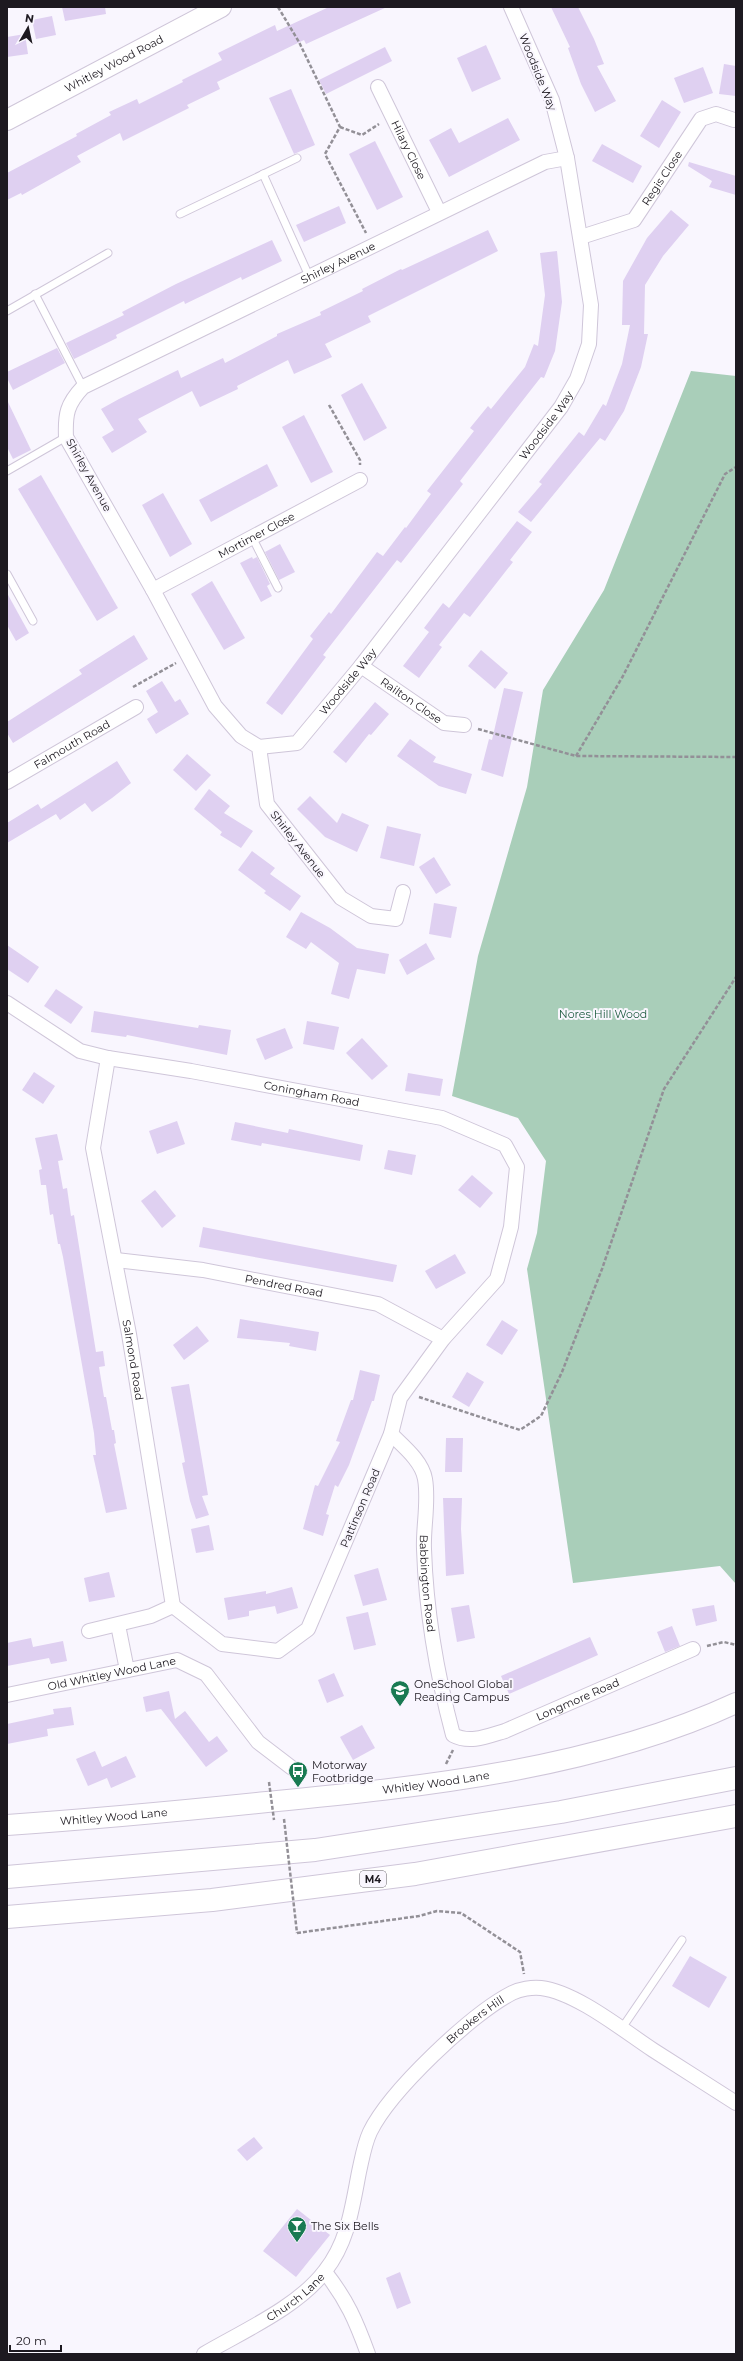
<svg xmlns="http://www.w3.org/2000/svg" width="743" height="2361" font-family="Montserrat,sans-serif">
<rect width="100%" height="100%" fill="#f9f6fe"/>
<polygon fill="#a9ceb9" points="691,371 736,376 736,1584 720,1566 573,1583 527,1269 537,1233 546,1161 518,1118 452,1096 478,956 527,787 543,690 604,590"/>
<g fill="#dfd0f1">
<polygon points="62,7 105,7 106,14 65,21"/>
<polygon points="329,7 387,7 306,44 304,40 217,82 220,89 187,105 189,108 123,141 120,133 77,156 81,162 22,195 21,193 7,200 7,173 77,136 76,134 111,115 109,112 137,99 139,104 183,82 182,80 222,60 218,53 275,25 277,31"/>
<polygon points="551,7 578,7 594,39 604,64 597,66 616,101 595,112 581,84 568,48 570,47"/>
<polygon points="52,16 56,35 36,39 32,20"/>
<polygon points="25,34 28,54 7,57 7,37"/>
<polygon points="486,45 501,79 472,92 457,58"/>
<polygon points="385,47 392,61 326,94 319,80"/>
<polygon points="724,64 736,66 736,96 719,94"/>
<polygon points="703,67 713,93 684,103 674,78"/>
<polygon points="291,89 315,145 294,154 269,98"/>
<polygon points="662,100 681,112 659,148 640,136"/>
<polygon points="508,118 520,140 449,177 429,140 451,128 459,143"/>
<polygon points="375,141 403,197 377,210 349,154"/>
<polygon points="602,144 642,166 633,183 592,161"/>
<polygon points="689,162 736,176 736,195 709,187 712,181 688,166"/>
<polygon points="339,206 346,223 304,242 296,225"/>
<polygon points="671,210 689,225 663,256 645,285 644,334 648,334 641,367 624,411 605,441 600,438 531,522 518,512 542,484 539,482 579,432 584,436 603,404 606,406 622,364 630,325 622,325 623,281 647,238"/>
<polygon points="488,230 498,251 368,316 371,322 325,344 332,357 294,374 288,360 237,386 238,389 200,407 192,391 138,419 147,432 112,453 102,437 114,430 101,409 119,399 178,370 181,378 223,358 225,363 277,336 277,334 321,315 320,312 363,291 362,289 401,269 402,270"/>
<polygon points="272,240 282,261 242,280 241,277 185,304 184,301 116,335 117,338 74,359 66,343 124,315 122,312 176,284"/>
<polygon points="557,251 562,302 555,351 544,378 541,377 460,481 463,484 401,563 397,560 323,655 326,657 282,715 266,703 313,639 310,636 329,612 331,614 377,552 383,556 405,527 406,528 431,494 427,491 474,431 470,428 488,406 491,409 525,367 534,344 538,346 545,295 540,253"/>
<polygon points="57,348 65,363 13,390 7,378 7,372"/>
<polygon points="362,383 387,428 364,441 341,395"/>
<polygon points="7,400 31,450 13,459 7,447"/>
<polygon points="304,415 333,472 311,483 282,427"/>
<polygon points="267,464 278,486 211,522 199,500"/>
<polygon points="41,475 118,608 97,621 18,489"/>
<polygon points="163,493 192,544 170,557 142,505"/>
<polygon points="517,521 532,532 510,560 513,562 470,617 464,613 439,645 442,647 419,678 403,666 429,632 424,628 443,603 449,608"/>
<polygon points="280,544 295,572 279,580 265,552"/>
<polygon points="252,557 253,559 257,557 270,584 267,586 272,596 261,602 240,563"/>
<polygon points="212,581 245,638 224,650 191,594"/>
<polygon points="7,593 29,633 16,641 7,625"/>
<polygon points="134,635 148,659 13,743 7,733 7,722 82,674 79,670"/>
<polygon points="481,650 508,673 495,689 468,666"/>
<polygon points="162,681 175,702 180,699 189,714 156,734 147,719 158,712 146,691"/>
<polygon points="504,688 523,692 503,777 481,770 489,739 492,740"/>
<polygon points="375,702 389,714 371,735 369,734 346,763 333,752"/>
<polygon points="410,739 436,757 433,762 472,774 466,794 439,786 397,756"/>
<polygon points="187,754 211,775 196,791 173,770"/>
<polygon points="117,761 131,783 112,798 92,812 85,803 60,820 56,814 7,843 7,823 38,804 41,809"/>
<polygon points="209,789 230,806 224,813 253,831 241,848 220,835 222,832 194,809"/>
<polygon points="310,796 337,823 342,813 369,825 357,852 325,837 297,809"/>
<polygon points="387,826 421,834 414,866 380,858"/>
<polygon points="252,851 275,868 270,874 301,896 290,911 264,893 266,891 238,870"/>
<polygon points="434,857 451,885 436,894 419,867"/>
<polygon points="434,903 457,907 451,938 429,934"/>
<polygon points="301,912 330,928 357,948 389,954 385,974 357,969 349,999 331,994 339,963 311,942 306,949 286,937"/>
<polygon points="426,943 435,959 407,975 399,960"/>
<polygon points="7,945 39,967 28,983 7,969"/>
<polygon points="56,989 83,1007 71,1024 44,1006"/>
<polygon points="94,1011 198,1028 199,1025 231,1030 227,1055 127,1035 126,1037 91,1032"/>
<polygon points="307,1021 339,1027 334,1050 303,1044"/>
<polygon points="285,1028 293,1048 265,1060 256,1039"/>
<polygon points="362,1038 388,1066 372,1080 346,1053"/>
<polygon points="34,1072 55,1086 43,1104 22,1090"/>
<polygon points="408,1073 443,1079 440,1096 405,1091"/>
<polygon points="177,1121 185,1144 157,1154 149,1131"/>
<polygon points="235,1122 288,1133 289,1129 363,1145 360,1161 262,1143 261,1146 231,1140"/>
<polygon points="57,1134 63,1160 58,1161 63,1189 67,1188 71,1216 74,1215 96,1352 103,1351 105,1366 99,1367 104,1397 106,1397 112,1430 114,1430 116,1443 114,1444 127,1509 106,1513 93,1455 96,1455 94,1433 63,1257 60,1244 58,1244 53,1214 50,1215 46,1185 41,1185 39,1170 42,1169 35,1138"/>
<polygon points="388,1150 416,1155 412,1175 384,1169"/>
<polygon points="472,1175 493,1193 480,1208 458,1190"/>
<polygon points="155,1190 176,1216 162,1228 141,1201"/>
<polygon points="203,1227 397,1265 393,1282 199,1247"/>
<polygon points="455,1254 466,1273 436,1289 425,1271"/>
<polygon points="240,1319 319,1332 316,1351 289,1346 290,1343 237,1338"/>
<polygon points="502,1320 518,1330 502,1355 486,1345"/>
<polygon points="197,1326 209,1341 184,1360 173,1345"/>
<polygon points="360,1370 380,1375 374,1401 372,1401 349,1465 338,1487 335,1485 326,1514 329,1515 323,1536 303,1529 315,1485 318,1486 340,1442 336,1441 351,1400 353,1400"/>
<polygon points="467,1372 484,1382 469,1407 452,1397"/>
<polygon points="189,1384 208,1495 202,1496 209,1515 196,1519 190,1501 182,1463 185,1462 171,1387"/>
<polygon points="446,1438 463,1438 462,1472 445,1472"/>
<polygon points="443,1498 462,1498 461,1529 464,1574 446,1576"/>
<polygon points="209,1525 214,1550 196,1553 191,1529"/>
<polygon points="378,1568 387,1600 363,1606 354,1575"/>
<polygon points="109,1572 115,1597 89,1602 84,1578"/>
<polygon points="292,1587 298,1608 277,1614 275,1606 249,1611 249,1616 228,1620 224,1598 266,1591 266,1594"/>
<polygon points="469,1605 475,1638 457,1642 451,1608"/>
<polygon points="714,1605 717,1621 696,1626 692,1609"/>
<polygon points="368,1612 376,1645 354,1650 346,1617"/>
<polygon points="672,1626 680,1646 665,1652 657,1632"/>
<polygon points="590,1637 598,1655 509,1694 501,1676"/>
<polygon points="31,1638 33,1647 63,1641 67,1661 51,1664 49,1658 7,1666 7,1643"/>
<polygon points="334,1673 344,1696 327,1703 318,1680"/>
<polygon points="169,1691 175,1719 185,1711 209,1742 217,1736 228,1751 206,1767 161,1709 146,1712 143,1697"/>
<polygon points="71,1707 74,1725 47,1729 48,1736 7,1744 7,1724 54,1714 53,1709"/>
<polygon points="362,1725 375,1748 353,1760 340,1737"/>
<polygon points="95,1751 102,1767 126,1756 136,1777 111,1788 107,1778 88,1786 76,1759"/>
<polygon points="690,1956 727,1977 709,2008 672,1986"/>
<polygon points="254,2137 263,2148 247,2161 237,2150"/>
<polygon points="297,2209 330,2235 296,2277 263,2251"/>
<polygon points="400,2272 411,2303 397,2309 386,2278"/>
</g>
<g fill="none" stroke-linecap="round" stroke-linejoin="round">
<g stroke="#cfc6d9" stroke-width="9">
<g id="lane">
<polyline points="263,174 309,276"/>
<polyline points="180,214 297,158"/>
<polyline points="35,294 83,387"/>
<polyline points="7,311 108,253"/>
<polyline points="7,471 66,437"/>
<polyline points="252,537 278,588"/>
<polyline points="7,574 33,621"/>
<polyline points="622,2028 682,1940"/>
</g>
</g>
<g stroke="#cfc6d9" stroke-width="16">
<g id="street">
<path id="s1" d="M 378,87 L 439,212"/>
<path id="s2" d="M 581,237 L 634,220 L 701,119 L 716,114 L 734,120"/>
<path id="s3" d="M 153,590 L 360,480"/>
<path id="s4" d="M 361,666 L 444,723 L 464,725"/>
<path id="s5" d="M 259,747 L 297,743 L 361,666 L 561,407 L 577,379 L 589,344 L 591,305 L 567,158 L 552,100 L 511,7"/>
<path id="s6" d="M 7,782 L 136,707"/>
<path id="s7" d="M 403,892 L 396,919 L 371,916 L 341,898 L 267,804 L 259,747 L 241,736 L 215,706 L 153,590 L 66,437 C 65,414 67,404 83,387 L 545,162 L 567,158"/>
<path id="s8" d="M 7,1003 L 80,1051 L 108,1058 L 191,1071 L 442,1118 L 505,1145 L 517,1167 L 511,1227 L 497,1279 L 443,1339 L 400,1398 L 391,1434 L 308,1629 L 278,1651 L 222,1644 L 173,1606"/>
<path id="s9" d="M 108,1058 L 93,1148 L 129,1334 L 173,1606"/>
<path id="s10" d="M 116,1260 L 203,1270 L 378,1304 L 443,1339"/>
<path id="s11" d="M 391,1434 C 403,1446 422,1461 425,1479 C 429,1502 423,1527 424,1549 C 426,1611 437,1675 453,1735 C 470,1744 488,1736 505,1731 L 693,1649"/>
<polyline points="118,1625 127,1670"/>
<polyline points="89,1631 151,1616 173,1606"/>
<path id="s12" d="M 7,1695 L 177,1660 L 206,1674 L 258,1742 L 292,1768"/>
<path d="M 325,2272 C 347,2300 356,2321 368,2354"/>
<path id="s13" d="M 204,2354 C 243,2331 298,2307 325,2271 C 348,2242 352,2208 359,2172 C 362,2159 364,2145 370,2132 C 390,2091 471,2014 512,1993 C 520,1989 532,1987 541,1988 C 576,1992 624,2031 653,2050 C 681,2068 708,2085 736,2103"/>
</g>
</g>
<g stroke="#cfc6d9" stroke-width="22">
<g id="secondary">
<path id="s14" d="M 7,120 L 221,7"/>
<path id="s15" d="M 7,1825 C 94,1819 180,1811 267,1802 C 422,1787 594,1769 736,1703"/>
</g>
</g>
<g stroke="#cfc6d9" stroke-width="24">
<g id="highway">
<polyline points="7,1877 315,1850 561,1812 736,1778"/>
<polyline points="7,1917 212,1900 415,1874 736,1816"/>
</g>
</g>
<g stroke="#939097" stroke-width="2.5" stroke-dasharray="4 2" stroke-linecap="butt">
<polyline points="278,7 299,42 340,127 325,154 366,233"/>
<polyline points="340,127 362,135 379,124"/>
<polyline points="329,405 360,460 360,465"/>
<polyline points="133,687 176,663"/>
<polyline points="478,729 576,756 736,757"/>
<polyline points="576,756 623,676 725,474 736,467"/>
<polyline points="419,1397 520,1430 541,1416 562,1372 602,1269 664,1089 736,977"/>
<polyline points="707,1646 724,1642 736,1645"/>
<polyline points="446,1764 453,1750"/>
<polyline points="297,1933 419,1916 437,1911 461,1913 520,1952 524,1974"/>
</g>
<use href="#lane" stroke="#fff" stroke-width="7"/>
<use href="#street" stroke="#fff" stroke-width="14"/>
<use href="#secondary" stroke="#fff" stroke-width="20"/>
<use href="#highway" stroke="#fff" stroke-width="22"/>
<g stroke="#939097" stroke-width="2.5" stroke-dasharray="4 2" stroke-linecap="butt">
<polyline points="269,1782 274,1820"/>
<polyline points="284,1819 297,1933"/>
</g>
</g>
<defs>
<g id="school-pin" transform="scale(1)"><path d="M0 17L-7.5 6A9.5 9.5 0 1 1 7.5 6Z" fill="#197a52" stroke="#f9f6fe"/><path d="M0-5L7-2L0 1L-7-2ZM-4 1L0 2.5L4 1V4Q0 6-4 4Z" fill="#fff"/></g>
<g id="bus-pin" transform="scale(1)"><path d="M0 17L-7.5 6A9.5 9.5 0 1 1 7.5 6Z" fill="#197a52" stroke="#f9f6fe"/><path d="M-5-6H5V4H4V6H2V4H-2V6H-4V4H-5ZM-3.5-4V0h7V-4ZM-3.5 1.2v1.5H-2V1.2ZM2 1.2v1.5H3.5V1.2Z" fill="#fff"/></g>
<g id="bar-pin" transform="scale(1)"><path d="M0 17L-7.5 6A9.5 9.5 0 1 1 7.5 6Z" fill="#197a52" stroke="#f9f6fe"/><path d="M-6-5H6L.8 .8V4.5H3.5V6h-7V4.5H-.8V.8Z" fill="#fff"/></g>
</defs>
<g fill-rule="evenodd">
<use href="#school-pin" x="400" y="1690"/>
<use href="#bus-pin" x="298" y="1771"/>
<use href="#bar-pin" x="297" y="2226"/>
</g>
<g text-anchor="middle" stroke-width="4" stroke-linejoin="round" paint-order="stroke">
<rect fill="#f9f6fe" stroke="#5f5b63" stroke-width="1" x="360" y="1871" width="26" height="16" rx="3"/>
<g font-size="10" font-weight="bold" fill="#1d1920">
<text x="373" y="1883">M4</text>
</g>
<g font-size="11" fill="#1d1920" stroke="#f9f6fe">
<text dy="4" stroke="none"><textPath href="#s14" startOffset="121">Whitley Wood Road</textPath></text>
<text transform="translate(538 72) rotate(68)" y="4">Woodside Way</text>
<text dy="4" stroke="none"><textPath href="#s1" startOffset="70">Hilary Close</textPath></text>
<text dy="4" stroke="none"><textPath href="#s2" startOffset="106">Regis Close</textPath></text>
<text dy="4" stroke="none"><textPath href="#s7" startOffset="972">Shirley Avenue</textPath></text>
<text dy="4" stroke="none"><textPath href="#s5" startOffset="442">Woodside Way</textPath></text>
<text transform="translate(89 475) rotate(61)" y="4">Shirley Avenue</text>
<text dy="4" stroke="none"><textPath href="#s3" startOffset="117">Mortimer Close</textPath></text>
<text dy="4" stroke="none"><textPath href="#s5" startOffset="118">Woodside Way</textPath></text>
<text dy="4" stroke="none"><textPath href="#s4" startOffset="61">Railton Close</textPath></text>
<text dy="4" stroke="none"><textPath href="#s6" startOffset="75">Falmouth Road</textPath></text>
<text transform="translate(298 844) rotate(52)" y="4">Shirley Avenue</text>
<text dy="4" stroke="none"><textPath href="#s8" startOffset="323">Coningham Road</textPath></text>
<text dy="4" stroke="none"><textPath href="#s10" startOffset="170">Pendred Road</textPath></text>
<text dy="4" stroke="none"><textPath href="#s9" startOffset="307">Salmond Road</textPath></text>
<text transform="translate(360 1508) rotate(-67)" y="4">Pattinson Road</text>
<text dy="4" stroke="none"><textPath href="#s11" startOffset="162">Babbington Road</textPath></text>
<text dy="4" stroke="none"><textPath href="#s12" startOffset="107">Old Whitley Wood Lane</textPath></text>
<text dy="4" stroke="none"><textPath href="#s11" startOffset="449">Longmore Road</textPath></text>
<text dy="4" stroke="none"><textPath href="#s15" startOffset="431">Whitley Wood Lane</textPath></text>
<text dy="4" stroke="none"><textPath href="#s15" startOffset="107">Whitley Wood Lane</textPath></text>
<text dy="4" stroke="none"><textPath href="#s13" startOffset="450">Brookers Hill</textPath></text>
<text dy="4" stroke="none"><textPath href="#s13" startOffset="108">Church Lane</textPath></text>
</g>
<g font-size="11" fill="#1c5a3e" stroke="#f9f6fe">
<text x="603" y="1018">Nores Hill Wood</text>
</g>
<g font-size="11" fill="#1d1920" stroke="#f9f6fe" text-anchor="start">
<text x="414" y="1688">OneSchool Global<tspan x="414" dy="13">Reading Campus</tspan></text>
<text x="312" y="1769">Motorway<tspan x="312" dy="13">Footbridge</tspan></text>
<text x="311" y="2230">The Six Bells</text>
</g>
</g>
<rect width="743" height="2361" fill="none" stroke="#1d1920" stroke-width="16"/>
<g transform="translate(28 28) rotate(9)" stroke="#f9f6fe" stroke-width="3" paint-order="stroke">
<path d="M0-3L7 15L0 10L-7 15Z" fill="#1d1920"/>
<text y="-6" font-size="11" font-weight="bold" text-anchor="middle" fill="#1d1920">N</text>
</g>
<path d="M10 2345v6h51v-6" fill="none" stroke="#1d1920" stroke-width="2"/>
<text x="16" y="2345" font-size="12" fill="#1d1920" stroke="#f9f6fe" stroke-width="3" paint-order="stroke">20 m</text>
</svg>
